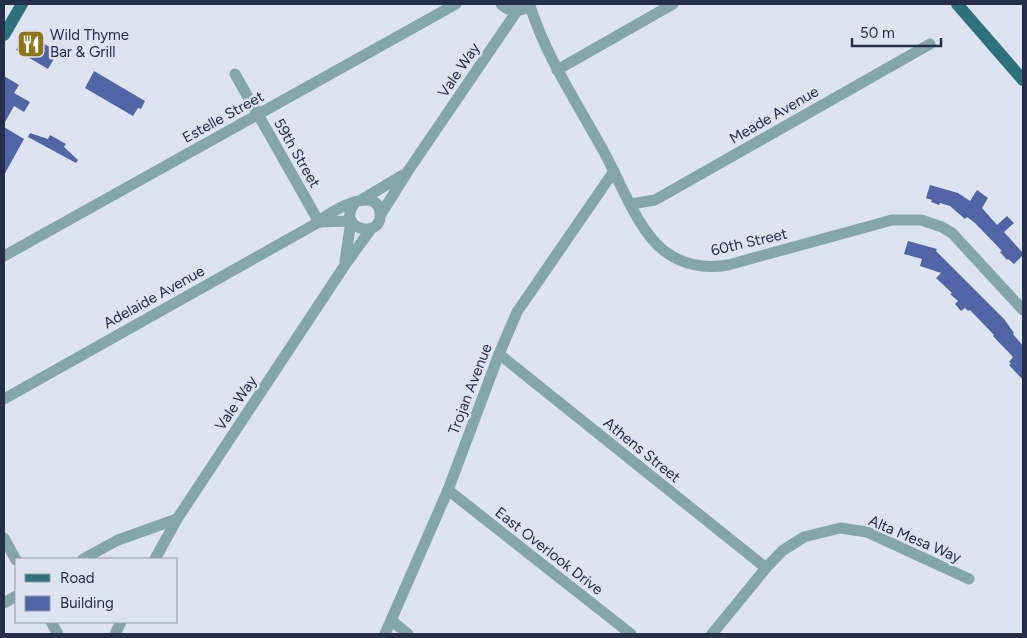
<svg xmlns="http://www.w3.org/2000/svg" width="1027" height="638" font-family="Figtree,sans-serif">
<rect width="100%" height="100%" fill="#dde3f1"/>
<g fill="#5165a6">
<polygon points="26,33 58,52 48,69 16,50"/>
<polygon points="94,71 145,101 141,109 138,108 133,116 85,88"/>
<polygon points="4,76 19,85 14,93 30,102 24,112 14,106 4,124"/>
<polygon points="4,127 24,139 4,175"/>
<polygon points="30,133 48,139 50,135 66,144 64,147 78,160 76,163 28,137"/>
<polygon points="930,185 958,193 970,201 977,190 988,198 982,208 997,225 1007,216 1014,223 1004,232 1023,253 1023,255 1014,264 1008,259 1007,260 1000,252 1002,251 975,223 967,217 965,219 950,206 940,203 939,205 931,202 932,200 926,198"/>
<polygon points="908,241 937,249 936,251 1004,319 1014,333 1013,334 1023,346 1023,380 1009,365 1011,363 1009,362 1013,357 993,336 994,335 970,310 968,311 965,308 961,311 955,304 958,301 950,294 952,293 936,278 941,273 920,266 922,259 904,254"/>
</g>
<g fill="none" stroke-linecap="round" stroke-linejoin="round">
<g stroke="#84a6ab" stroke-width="11">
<path d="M 501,4 C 507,10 515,12 524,9"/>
<path d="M 530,6 C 547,59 578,104 604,152 C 620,181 637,229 663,250 C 682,265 704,269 728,265 L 892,220 L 921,220 L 942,227 L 952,233 L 1023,310"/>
<polyline points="557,70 673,4"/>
<polyline points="235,74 319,222"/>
<polyline points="361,200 403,175"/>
<polyline points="631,204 655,200 930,44"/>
<polyline points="381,214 408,171 517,11"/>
<polyline points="319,222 351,221 345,261"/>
<polyline points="4,256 456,4"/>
<polyline points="499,354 766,568"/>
<path d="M 4,399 L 319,222 C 329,211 378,184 380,213 C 383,241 334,229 355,203"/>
<polyline points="448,490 631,634"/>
<polyline points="4,538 16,560"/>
<polyline points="83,559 118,540 177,519"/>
<polyline points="155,559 177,519 345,265 371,229"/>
<polyline points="4,603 16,596"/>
<polyline points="392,621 408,634"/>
<polyline points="51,622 58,634"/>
<polyline points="115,634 121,622"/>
<polyline points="385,634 448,490 499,354 517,312 614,171"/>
<polyline points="712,634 766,568 782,551 804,537 840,528 867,532 969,579"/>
</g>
<g stroke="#2c717c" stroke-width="12">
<polyline points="957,4 1023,80"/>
<polyline points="4,35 22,4"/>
</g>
</g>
<defs>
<g id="restaurant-square" transform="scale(1.4375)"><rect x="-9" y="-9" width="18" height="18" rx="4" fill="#917319" stroke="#dde3f1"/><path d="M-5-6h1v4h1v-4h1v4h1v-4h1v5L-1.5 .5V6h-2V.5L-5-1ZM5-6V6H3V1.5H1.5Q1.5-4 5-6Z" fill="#fff"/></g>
</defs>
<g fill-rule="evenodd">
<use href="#restaurant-square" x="31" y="44"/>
</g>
<g text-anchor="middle" stroke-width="5" stroke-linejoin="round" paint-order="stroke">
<g font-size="15" fill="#252e4a" stroke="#dde3f1" text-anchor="start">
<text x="50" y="40">Wild Thyme<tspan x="50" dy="17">Bar &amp; Grill</tspan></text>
</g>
<g font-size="15" fill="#252e4a" stroke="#dde3f1">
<text transform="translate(459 70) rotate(-56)" y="5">Vale Way</text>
<text transform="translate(774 115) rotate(-30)" y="5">Meade Avenue</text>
<text transform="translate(223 117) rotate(-29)" y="5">Estelle Street</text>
<text transform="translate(297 153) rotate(60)" y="5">59th Street</text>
<text transform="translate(749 242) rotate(-13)" y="5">60th Street</text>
<text transform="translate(154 297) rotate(-29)" y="5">Adelaide Avenue</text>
<text transform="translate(470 389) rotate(-69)" y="5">Trojan Avenue</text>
<text transform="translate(236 403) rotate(-56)" y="5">Vale Way</text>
<text transform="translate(642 450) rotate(39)" y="5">Athens Street</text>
<text transform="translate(915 539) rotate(23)" y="5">Alta Mesa Way</text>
<text transform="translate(549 551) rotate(38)" y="5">East Overlook Drive</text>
</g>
</g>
<rect width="1027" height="638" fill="none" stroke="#252e4a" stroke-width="10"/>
<rect x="15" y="558" width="162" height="65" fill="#dde3f1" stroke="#939bae"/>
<rect x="25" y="574" width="25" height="8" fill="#2c717c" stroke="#939bae"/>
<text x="60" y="583" font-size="15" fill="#252e4a">Road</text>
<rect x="25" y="596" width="25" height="15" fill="#5165a6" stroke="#939bae"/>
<text x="60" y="608" font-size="15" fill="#252e4a">Building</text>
<path d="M852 38v8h89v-8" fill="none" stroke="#252e4a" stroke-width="2.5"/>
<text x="860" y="38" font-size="15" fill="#252e4a" stroke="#dde3f1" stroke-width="4" paint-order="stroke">50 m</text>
</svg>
